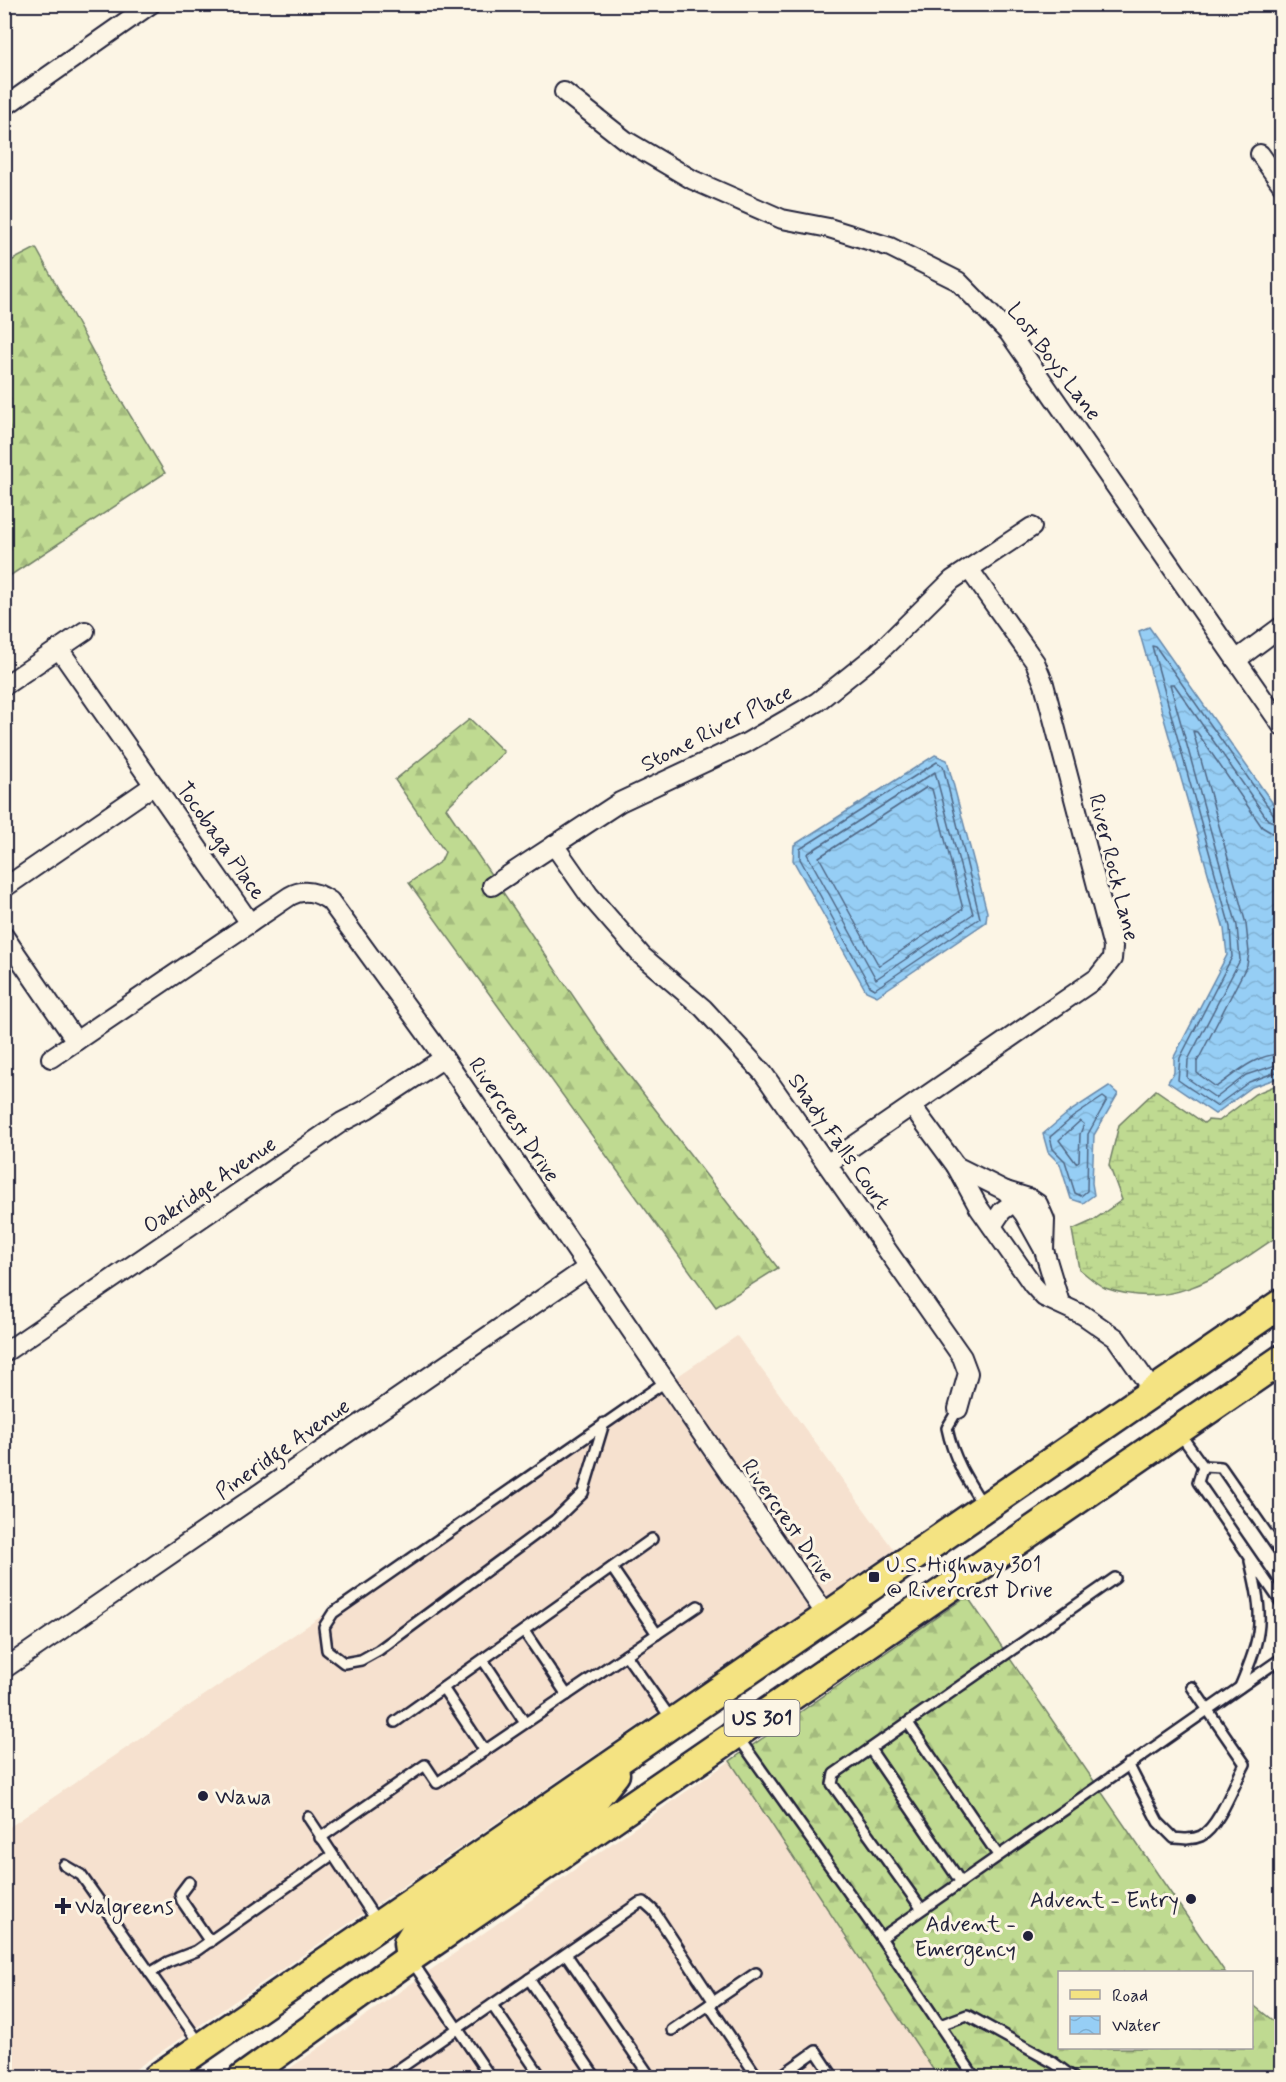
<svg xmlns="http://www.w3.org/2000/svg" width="1286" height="2082" font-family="Mynerve,sans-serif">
<defs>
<pattern id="forest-firs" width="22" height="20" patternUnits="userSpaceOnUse" patternTransform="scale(1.5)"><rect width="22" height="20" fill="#bfda91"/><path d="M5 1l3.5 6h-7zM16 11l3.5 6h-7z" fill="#a4bb7e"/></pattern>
<pattern id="wetland-marsh" width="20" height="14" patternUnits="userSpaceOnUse" patternTransform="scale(1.5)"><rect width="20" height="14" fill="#bfda91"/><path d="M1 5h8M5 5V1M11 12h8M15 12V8" fill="none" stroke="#a4bb7e"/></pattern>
<pattern id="water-waves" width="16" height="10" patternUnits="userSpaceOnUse" patternTransform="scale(1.5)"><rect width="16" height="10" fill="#96cef5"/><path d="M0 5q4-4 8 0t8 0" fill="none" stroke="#81b1d3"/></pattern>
</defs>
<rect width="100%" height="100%" fill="#fcf5e5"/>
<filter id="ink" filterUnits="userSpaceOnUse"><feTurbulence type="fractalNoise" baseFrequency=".0167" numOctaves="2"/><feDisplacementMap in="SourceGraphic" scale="12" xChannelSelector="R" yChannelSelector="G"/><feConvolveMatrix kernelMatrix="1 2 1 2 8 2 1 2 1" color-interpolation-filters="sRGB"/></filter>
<g filter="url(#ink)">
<g fill="#f6e1cf">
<polygon points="737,1336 894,1550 826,1597 675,1378"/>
<polygon points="658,1389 809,1609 124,2077 5,2078 5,1830"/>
<polygon points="730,1761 938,2077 276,2078"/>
</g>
<g fill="url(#forest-firs)" stroke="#707e66" stroke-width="1.5">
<polygon points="36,248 104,372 165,473 5,579 5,264"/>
<polygon points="470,719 504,752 446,808 611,1052 778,1268 716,1307 409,883 441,861 445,852 395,780"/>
<polygon points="967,1596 1225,1972 1060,1972 1060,2048 1252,2048 1252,2004 1281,2027 1281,2077 938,2077 730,1761"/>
</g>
<path fill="url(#wetland-marsh)" stroke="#707e66" stroke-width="1.5" d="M 1279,1084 L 1282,1085 L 1281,1234 C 1226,1271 1176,1313 1105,1288 C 1096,1284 1087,1275 1079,1269 L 1072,1230 L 1092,1221 L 1122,1200 L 1109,1165 L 1119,1125 L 1156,1090 L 1204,1123 L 1208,1120 L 1219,1121 L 1255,1094 Z"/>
<g fill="url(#water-waves)" stroke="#6889ab" stroke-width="1.5">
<polygon points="1149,627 1281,815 1281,1077 1252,1087 1215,1114 1168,1082 1174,1072 1174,1057 1227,955 1224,929 1139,631"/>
<polygon points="935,755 947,760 987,912 986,922 877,996 866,991 793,860 794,845"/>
<polygon points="1109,1086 1118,1094 1094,1135 1092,1183 1094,1195 1083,1203 1071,1199 1060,1164 1048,1152 1043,1134 1069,1112"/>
</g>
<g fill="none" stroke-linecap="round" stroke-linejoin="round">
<g stroke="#506785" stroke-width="1.5">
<polygon points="937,762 943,766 980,918 875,989 870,986 800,859 800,849"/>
<polygon points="935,772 973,914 876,979 807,854"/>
<polygon points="927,787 932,789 963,909 879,966 819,857"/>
<polyline points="1282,818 1274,815 1156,647 1152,646 1230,927 1232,957 1180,1058 1178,1080 1216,1106 1249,1082 1282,1070"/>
<polyline points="1282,825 1268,820 1174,684 1170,684 1237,926 1240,960 1188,1060 1187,1078 1216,1098 1246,1075 1282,1063"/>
<path d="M 1282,835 L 1272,833 L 1262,827 L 1197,732 L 1193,731 L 1246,924 L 1249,953 L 1247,965 L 1197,1062 L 1197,1073 L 1216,1087 C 1236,1073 1256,1054 1282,1054"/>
<polygon points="1103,1097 1107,1100 1088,1134 1087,1191 1081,1196 1075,1193 1065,1161 1053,1149 1050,1137 1073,1117"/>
<polygon points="1080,1121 1084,1124 1080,1134 1079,1161 1076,1163 1059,1140"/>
</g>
<g stroke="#22223b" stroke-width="14">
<g id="lane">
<path d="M 958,1409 L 947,1428 C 953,1458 967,1480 983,1505"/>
<polyline points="604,1423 583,1493 555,1520 379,1650 361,1660 344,1663 327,1650 324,1627 333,1613 665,1382"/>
<polyline points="1180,1434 1203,1466"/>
<polyline points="1282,1555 1221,1467 1203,1466 1198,1482 1282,1604"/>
<polyline points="612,1568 657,1634"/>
<polyline points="524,1631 567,1695"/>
<polyline points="626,1655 672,1720"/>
<polyline points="483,1660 525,1723"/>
<path d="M 1240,1687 C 1263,1633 1264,1619 1250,1561"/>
<polyline points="443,1688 485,1751"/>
<polyline points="395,1722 652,1539"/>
<polyline points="908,1723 998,1855"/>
<polyline points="738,1737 881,1938 1282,1658"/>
<polyline points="870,1749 960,1881"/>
<path d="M 1128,1764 L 1158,1822 L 1174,1838 C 1184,1839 1192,1840 1201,1836 C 1219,1827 1235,1782 1245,1764 L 1192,1687"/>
<polyline points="308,1817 378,1923"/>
<polyline points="320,1838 425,1765 437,1783 698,1606"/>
<polyline points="64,1865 81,1875 201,2045"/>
<polyline points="189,1882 180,1894 182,1901 210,1942"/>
<polyline points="921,1908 832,1784 834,1774 1115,1578"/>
<polyline points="881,1938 975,2078"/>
<polyline points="566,1954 651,2078"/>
<polyline points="411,1960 491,2078"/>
<polyline points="150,1973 168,1962 196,1951 332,1855"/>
<polyline points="529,1979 596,2078"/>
<polyline points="492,2005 542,2078"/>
<polyline points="709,2005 758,2078"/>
<polyline points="940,2025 967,2015 1054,2063 1074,2078"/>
<polyline points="672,2030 756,1973"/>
<polyline points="386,2078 639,1903 644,1902 654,1911 714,2002"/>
<polyline points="778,2078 816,2051 834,2078"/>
</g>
</g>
<g stroke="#22223b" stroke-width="22">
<g id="street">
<polyline points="564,92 625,140 693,180 782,219 829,228 890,247 958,281 1009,333 1282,726"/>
<polyline points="4,107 151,4"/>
<polyline points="1260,154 1282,185"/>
<polyline points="59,649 250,923"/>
<polyline points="1236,660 1282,626"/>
<polyline points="4,686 85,631"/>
<polyline points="554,845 589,895 642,956 703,1008 763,1073 962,1357 968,1373 958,1409"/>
<polyline points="492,886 620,802 746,743 817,702 877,654 952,580 1032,527"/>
<polyline points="4,888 154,785"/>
<polyline points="4,936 76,1041"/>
<path d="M 51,1058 L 290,896 C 304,888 317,892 330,901 L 444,1058 L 827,1616"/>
<polyline points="912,1106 956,1166 979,1208 1033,1285 1044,1297 1083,1315 1116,1338 1153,1391"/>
<polyline points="827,1164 1097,978 1112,959 1113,947 1044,684 1035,662 969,569"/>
<polyline points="956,1166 1006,1191 1029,1198 1038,1204 1045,1220 1044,1250 1060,1303"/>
<polyline points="1006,1191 1024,1214 1044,1250"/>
<polyline points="992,1226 1002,1211 1016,1201"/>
<polyline points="4,1353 342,1122 367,1109 444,1058"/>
<polyline points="4,1669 587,1268"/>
</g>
</g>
<g stroke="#22223b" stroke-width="33">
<g id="primary">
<polyline points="410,1958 408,1943 418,1927 589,1806 615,1774"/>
<polyline points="157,2078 1282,1303"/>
<polyline points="243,2078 410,1958 1282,1359"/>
</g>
</g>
<use href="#lane" stroke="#fcf5e5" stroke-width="9"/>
<use href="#street" stroke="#fcf5e5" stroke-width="18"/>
<use href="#primary" stroke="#f4e382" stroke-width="28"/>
</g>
</g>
<g fill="#22223b" stroke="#fcf5e5" stroke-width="2">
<rect x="868" y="1571" width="12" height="12" rx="3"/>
<circle cx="203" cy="1796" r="6"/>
<circle cx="1191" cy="1899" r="6"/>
<path d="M60 1897h6v6h6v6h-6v6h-6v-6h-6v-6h6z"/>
<circle cx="1028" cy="1936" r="6"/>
</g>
<g text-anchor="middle" stroke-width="6" stroke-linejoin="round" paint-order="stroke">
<rect fill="#fcf5e5" stroke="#63616e" stroke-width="1.5" x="724.5" y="1700" width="75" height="36" rx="4.5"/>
<g font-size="21" font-weight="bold" fill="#22223b">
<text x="762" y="1725">US 301</text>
</g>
<g font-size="22" fill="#22223b" stroke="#fcf5e5">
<text transform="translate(1055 361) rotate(53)" y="8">Lost Boys Lane</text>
<text transform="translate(716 727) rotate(-27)" y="8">Stone River Place</text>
<text transform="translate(222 840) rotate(55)" y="8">Tocobaga Place</text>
<text transform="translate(1115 867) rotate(76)" y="8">River Rock Lane</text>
<text transform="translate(515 1119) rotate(56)" y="8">Rivercrest Drive</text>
<text transform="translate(840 1141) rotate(55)" y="8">Shady Falls Court</text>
<text transform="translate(209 1184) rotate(-34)" y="8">Oakridge Avenue</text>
<text transform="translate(282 1448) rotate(-35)" y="8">Pineridge Avenue</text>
<text transform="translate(789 1520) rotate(55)" y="8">Rivercrest Drive</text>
</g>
<g font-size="22" fill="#22223b" stroke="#fcf5e5" text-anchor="start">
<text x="886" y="1572">U.S. Highway 301<tspan x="886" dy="25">@ Rivercrest Drive</tspan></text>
<text x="215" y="1804">Wawa</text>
<text x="1179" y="1907" text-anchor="end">Advent - Entry</text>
<text x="75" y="1914">Walgreens</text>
<text x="1016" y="1931" text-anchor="end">Advent -<tspan x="1016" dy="25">Emergency</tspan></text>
</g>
</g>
<rect width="1286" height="2082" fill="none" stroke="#fcf5e5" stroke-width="24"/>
<rect x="12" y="12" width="1262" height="2058" fill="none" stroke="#22223b" stroke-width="2" filter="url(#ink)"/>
<rect x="1058" y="1971" width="195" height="78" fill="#fcf5e5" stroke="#a5a1a1" stroke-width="1.5"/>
<rect x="1070" y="1990" width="30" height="9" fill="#f4e382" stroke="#a5a1a1" stroke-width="1.5"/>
<text x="1112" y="2001" font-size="18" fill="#22223b">Road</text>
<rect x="1070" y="2016" width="30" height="18" fill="url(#water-waves)" stroke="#a5a1a1" stroke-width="1.5"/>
<text x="1112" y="2031" font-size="18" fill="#22223b">Water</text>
</svg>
